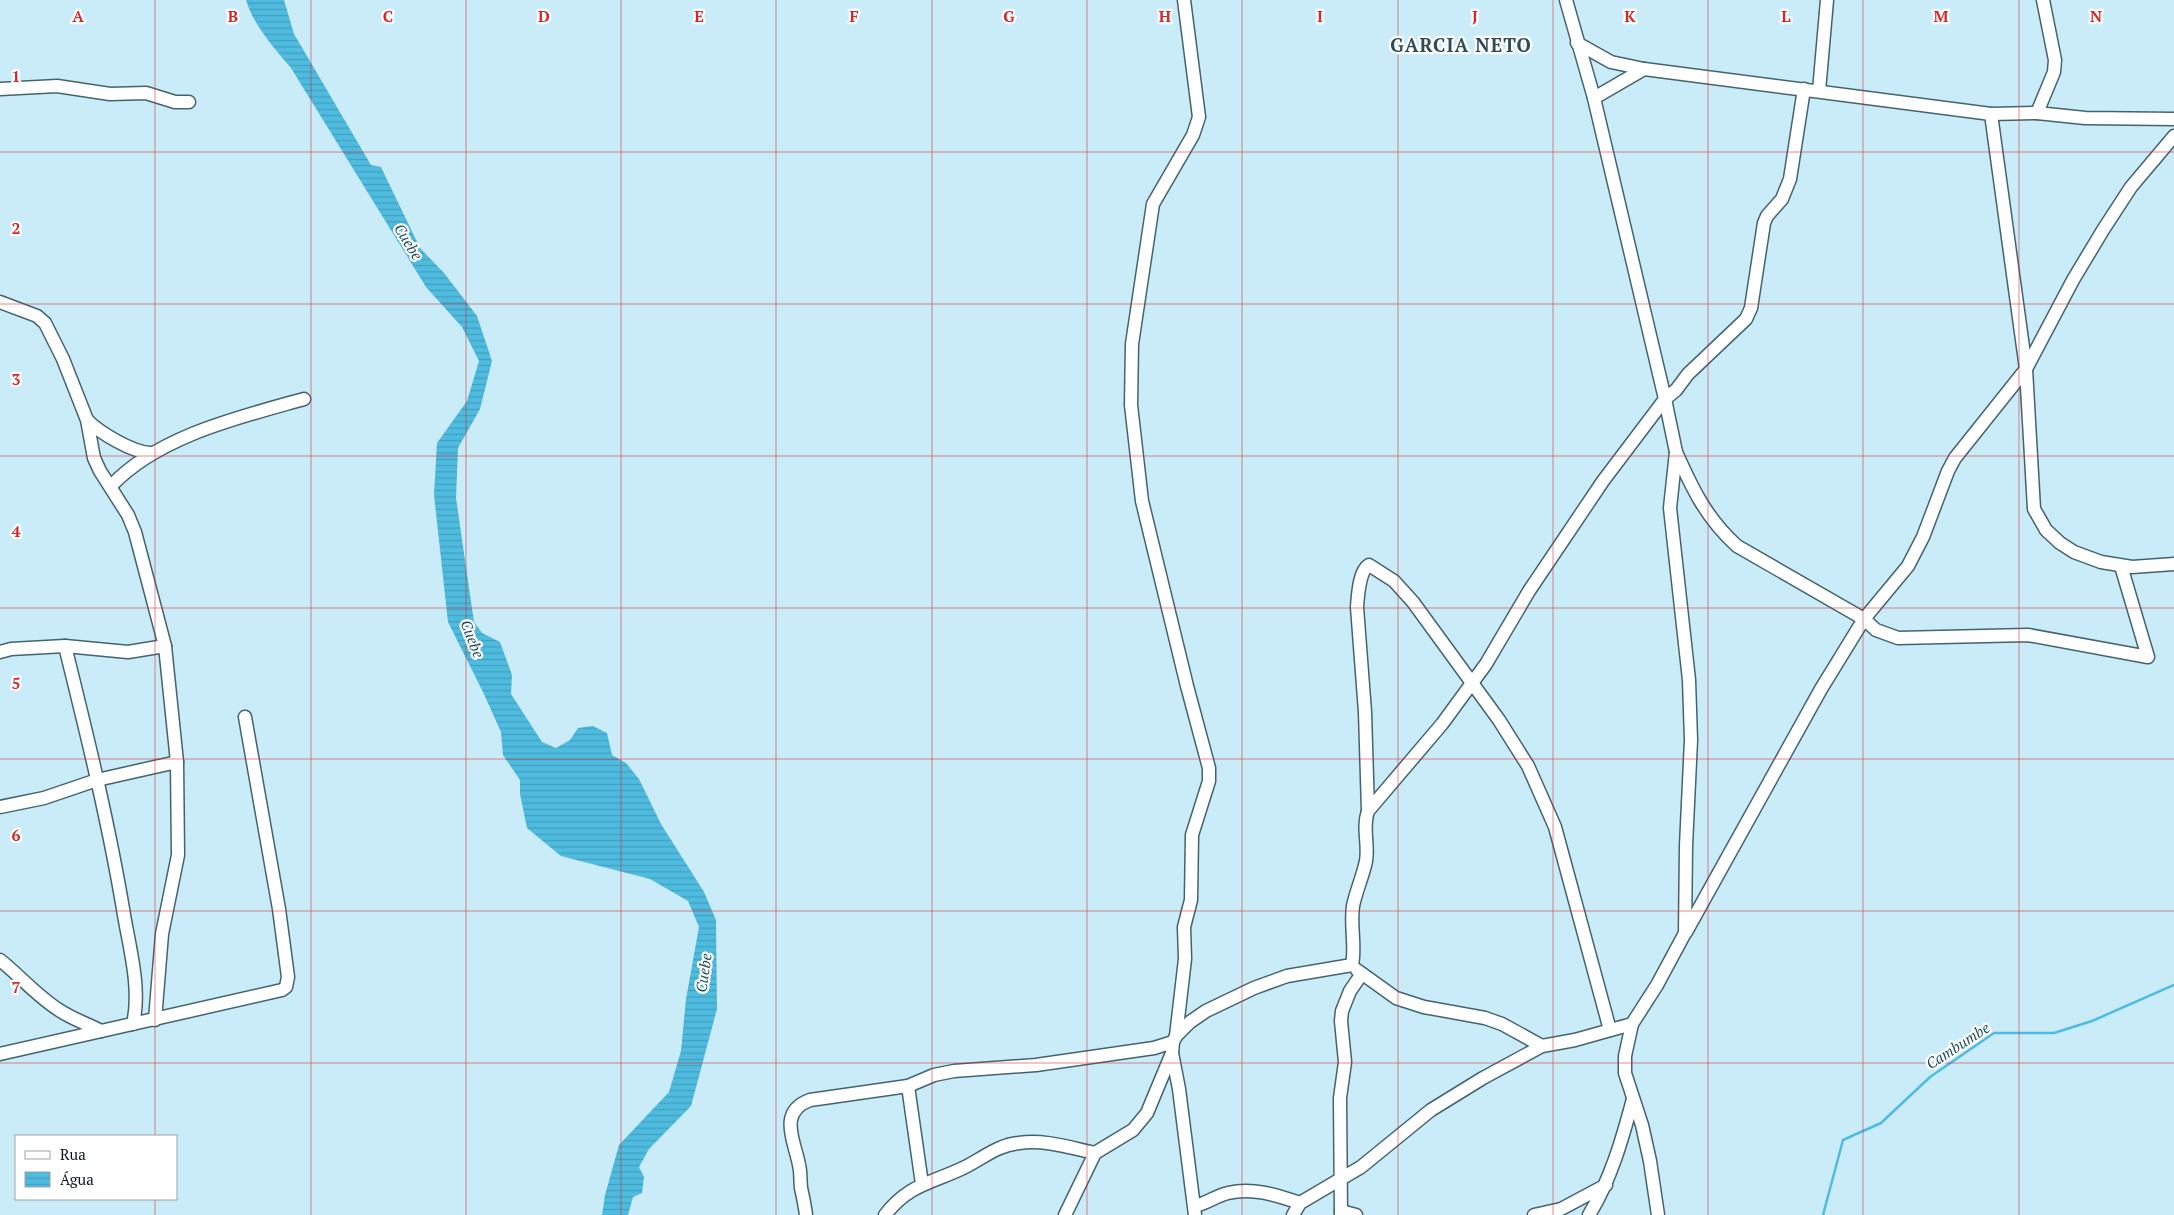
<svg xmlns="http://www.w3.org/2000/svg" width="2174" height="1215" font-family="'PT Serif',serif">
<defs>
<pattern id="water-rules" width="6" height="5" patternUnits="userSpaceOnUse" patternTransform="scale(1.25)"><rect width="6" height="5" fill="#4ebbdf"/><path d="M0 2.5h6" fill="none" stroke="#43a0bf"/></pattern>
</defs>
<rect width="100%" height="100%" fill="#caecf9"/>
<path fill="url(#water-rules)" d="M 246,0 L 284,0 L 294,34 L 371,165 L 381,167 L 420,248 L 444,273 L 477,316 L 492,361 L 480,409 L 458,448 L 456,498 L 474,622 L 482,633 L 500,642 L 512,675 L 511,694 L 542,742 L 556,748 L 570,740 L 578,728 L 593,726 L 607,733 L 612,755 L 626,763 L 639,779 L 661,824 L 704,892 L 716,920 L 717,1009 L 691,1106 L 649,1149 L 639,1167 L 644,1177 L 642,1193 L 633,1197 L 628,1215 L 602,1215 L 605,1195 L 619,1145 L 669,1092 L 681,1051 L 686,999 L 699,927 L 688,901 L 650,879 L 561,856 L 527,828 L 520,794 L 520,780 L 503,755 L 501,732 L 483,692 L 448,622 L 434,495 L 437,443 L 467,401 L 479,361 L 462,327 L 426,287 L 291,68 C 274,48 254,26 246,0 Z"/>
<g fill="none" stroke-linecap="round" stroke-linejoin="round">
<polyline stroke="#4ebbdf" stroke-width="2.5" points="1823,1215 1843,1140 1881,1123 1930,1077 1994,1033 2054,1033 2092,1021 2174,985"/>
<g stroke="#44636e" stroke-width="15">
<g id="minor">
<polyline points="1566,0 1594,98 1665,399 1676,452 1670,508 1689,680 1691,740 1686,846 1685,933 1657,985 1632,1024 1625,1056 1625,1073 1642,1125 1650,1161 1658,1215"/>
<polyline points="1577,43 1611,62 1644,69 1991,114 2037,113 2085,118 2174,119"/>
<polyline points="0,89 57,86 110,94 146,93 175,102 189,102"/>
<polyline points="1819,91 1827,0"/>
<polyline points="1594,98 1644,69"/>
<polyline points="2037,113 2054,72 2055,60 2043,0"/>
<polyline points="1991,114 2026,369 2034,509 2046,530 2060,543 2074,552 2101,562 2132,567 2174,564"/>
<polyline points="0,302 37,316 45,323 63,359 87,420 94,458 100,471 128,515 135,532 165,646 177,762 178,855 162,934 155,1020"/>
<path d="M 87,420 C 100,433 132,452 150,453"/>
<path d="M 1676,452 C 1692,488 1706,518 1737,546 L 1864,619 L 1876,630 L 1898,638 L 2028,635 L 2148,657 L 2121,566"/>
<path d="M 111,486 C 158,436 240,417 304,399"/>
<path d="M 65,646 C 87,735 109,824 124,915 C 130,950 141,989 133,1024"/>
<polyline points="0,652 11,649 65,646 128,652 165,646"/>
<polyline points="0,807 44,798 97,780 177,762"/>
<path d="M 1368,811 L 1365,712 L 1357,607 C 1358,595 1359,571 1369,565 L 1394,581 L 1413,602 L 1499,720 L 1528,766 L 1555,827 L 1610,1030"/>
<polyline points="1686,932 1821,689 1864,619 1908,566 1923,537 1948,471 1955,458 2026,369 2073,280 2103,230 2131,187 2174,136"/>
<path d="M 0,960 C 20,976 37,996 59,1010 C 72,1019 88,1024 101,1031"/>
<path d="M 1352,965 C 1356,946 1350,926 1353,906 C 1356,891 1363,876 1366,861 C 1369,844 1362,828 1368,811 L 1442,724 L 1486,664 L 1529,591 L 1603,481 L 1665,399 L 1676,390 L 1688,374 L 1746,319 L 1751,308 L 1764,223 L 1767,216 L 1782,199 L 1790,179 L 1804,89"/>
<polyline points="1357,970 1396,998 1424,1007 1485,1018 1502,1024 1542,1046"/>
<polyline points="1176,1036 1185,959 1184,927 1191,900 1192,835 1209,781 1209,768 1187,686 1142,501 1131,405 1132,344 1153,204 1193,135 1199,117 1184,0"/>
<polyline points="1172,1053 1179,1089 1195,1215"/>
<polyline points="0,1054 282,990 286,987 288,977 279,909 245,717"/>
<polyline points="908,1086 922,1184"/>
<path d="M 1195,1206 C 1207,1203 1216,1196 1228,1193 C 1253,1187 1276,1195 1300,1203"/>
<polyline points="1341,1211 1356,1215"/>
<path d="M 806,1215 C 805,1206 803,1197 801,1188 C 800,1180 801,1172 799,1165 C 795,1142 777,1112 810,1100 L 908,1086 L 934,1075 L 954,1071 L 1036,1065 L 1154,1048 L 1173,1042"/>
<path d="M 885,1215 C 909,1184 932,1183 963,1168 C 982,1159 997,1145 1019,1143 C 1044,1139 1071,1148 1095,1153"/>
<polyline points="1065,1215 1095,1153 1133,1130 1147,1113 1172,1053 1173,1042 1176,1036 1190,1022 1206,1011 1254,988 1287,976 1352,965"/>
<polyline points="1293,1215 1300,1203 1361,1167 1431,1110 1483,1078 1542,1046 1575,1040 1632,1024"/>
<polyline points="1341,1215 1340,1098 1345,1062 1341,1021 1342,1011 1350,991 1361,975"/>
<polyline points="1534,1215 1561,1209 1606,1185"/>
<path d="M 1589,1215 C 1611,1179 1622,1140 1633,1099"/>
</g>
</g>
<use href="#minor" stroke="#fff" stroke-width="12"/>
</g>
<path fill="none" stroke="#d62828" stroke-width="1" stroke-opacity="0.55" d="M 155,0 L 155,1136M 311,0 L 311,1215M 466,0 L 466,1215M 621,0 L 621,1215M 776,0 L 776,1215M 932,0 L 932,1215M 1087,0 L 1087,1215M 1242,0 L 1242,1215M 1398,0 L 1398,1215M 1553,0 L 1553,1215M 1708,0 L 1708,1215M 1863,0 L 1863,1215M 2019,0 L 2019,1215M 0,152 L 2174,152M 0,304 L 2174,304M 0,456 L 2174,456M 0,608 L 2174,608M 0,759 L 2174,759M 0,911 L 2174,911M 0,1063 L 2174,1063M 155,1199 L 155,1215"/>
<g text-anchor="middle" stroke-width="4.5" stroke-linejoin="round" paint-order="stroke">
<g font-size="15" font-style="italic" fill="#1e4c5c" stroke="#fff">
<text transform="translate(408 242) rotate(58)" y="5">Cuebe</text>
<text transform="translate(472 639) rotate(69)" y="5">Cuebe</text>
<text transform="translate(704 973) rotate(-82)" y="5">Cuebe</text>
<text transform="translate(1958 1046) rotate(-33)" y="5">Cambumbe</text>
</g>
<g font-size="19" font-weight="bold" letter-spacing="1" fill="#2e4c56" stroke="#fff">
<text x="1461" y="52">GARCIA NETO</text>
</g>
</g>
<g font-size="16" text-anchor="middle" font-weight="bold" fill="#d62828" stroke="#fff" stroke-width="4.5" stroke-linejoin="round" paint-order="stroke">
<text x="78" y="22">A</text>
<text x="233" y="22">B</text>
<text x="388" y="22">C</text>
<text x="544" y="22">D</text>
<text x="699" y="22">E</text>
<text x="854" y="22">F</text>
<text x="1009" y="22">G</text>
<text x="1165" y="22">H</text>
<text x="1320" y="22">I</text>
<text x="1475" y="22">J</text>
<text x="1630" y="22">K</text>
<text x="1786" y="22">L</text>
<text x="1941" y="22">M</text>
<text x="2096" y="22">N</text>
<text x="16" y="82">1</text>
<text x="16" y="234">2</text>
<text x="16" y="385">3</text>
<text x="16" y="537">4</text>
<text x="16" y="689">5</text>
<text x="16" y="841">6</text>
<text x="16" y="993">7</text>
</g>
<rect x="15" y="1135" width="162" height="65" fill="#ffffff" stroke="#9da2a4"/>
<rect x="25" y="1151" width="25" height="8" fill="#ffffff" stroke="#9da2a4"/>
<text x="60" y="1160" font-size="15" fill="#0a161b">Rua</text>
<rect x="25" y="1172" width="25" height="15" fill="url(#water-rules)" stroke="#9da2a4"/>
<text x="60" y="1185" font-size="15" fill="#0a161b">Água</text>
</svg>
